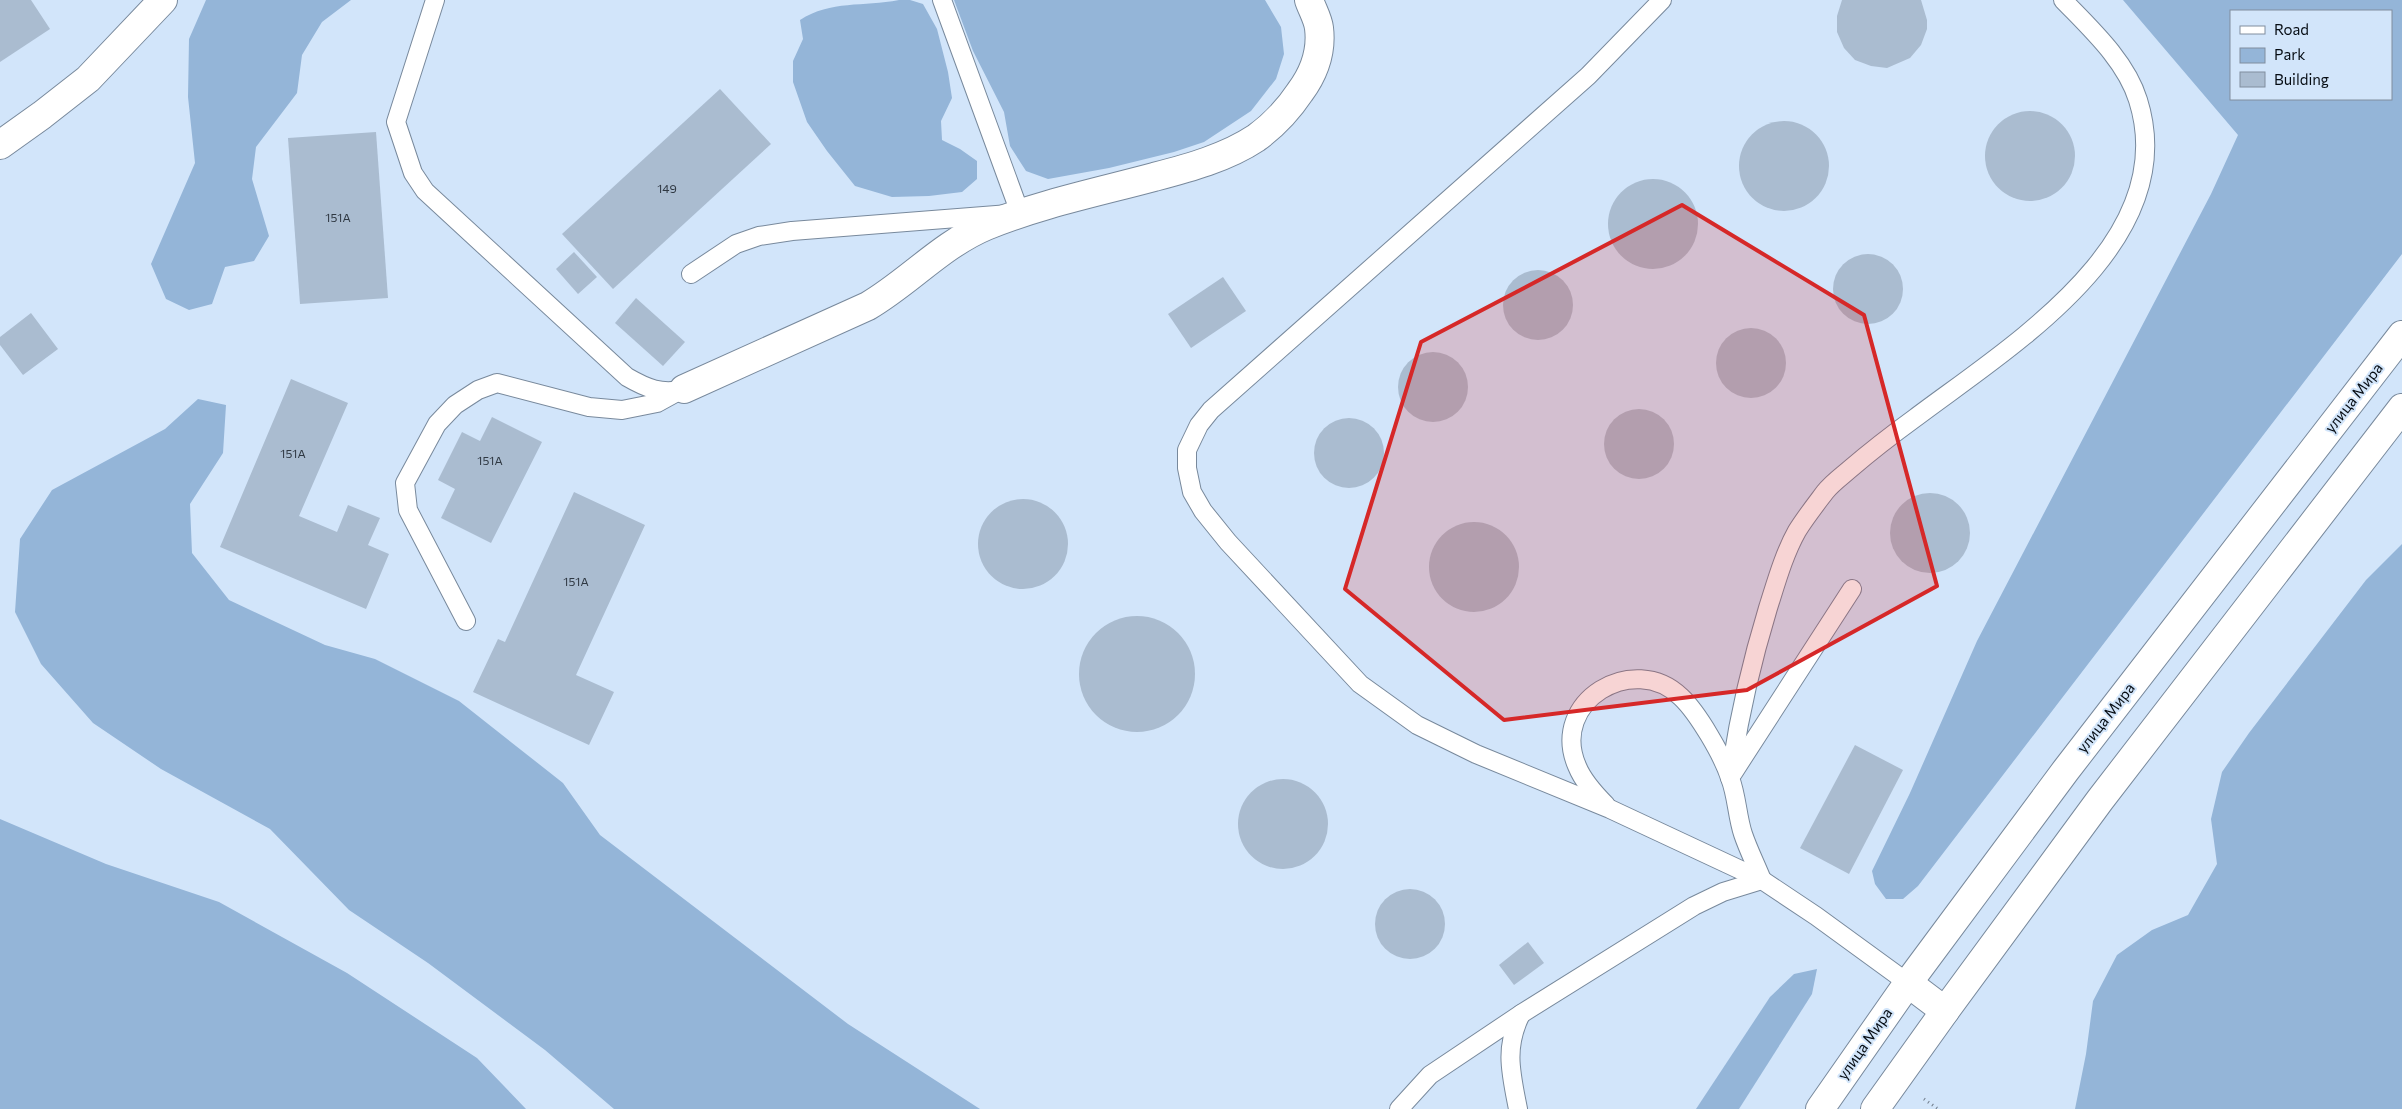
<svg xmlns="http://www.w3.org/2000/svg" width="2402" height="1109" font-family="Commissioner,sans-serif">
<rect width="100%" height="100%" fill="#d2e5fa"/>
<g fill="#94b5d8" fill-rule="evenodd">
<polygon points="206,0 351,0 322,22 302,55 297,93 256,147 252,179 269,236 254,261 225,267 212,304 189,310 166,299 151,264 195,163 188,97 189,39"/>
<path d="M 899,0 L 910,0 L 923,4 L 937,29 L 948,72 L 952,98 L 941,121 L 942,140 L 960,149 L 977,161 L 977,179 L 962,192 L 929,196 L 892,197 L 855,186 L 827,151 L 807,122 L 793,82 L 793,61 L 803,39 L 800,20 C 831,0 863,7 899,0 Z"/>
<polygon points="954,0 1265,0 1281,27 1284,54 1276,79 1251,111 1204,142 1174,152 1109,168 1048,179 1026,171 1010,146 1004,112 973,51"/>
<path d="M 2123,0 L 2402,0 L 2402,254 L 1918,886 L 1903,899 L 1886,899 L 1875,884 L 1872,871 L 1910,793 L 1977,641 L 2211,194 L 2238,135 ZM 2231,11 L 2391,11 L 2391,99 L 2231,99 Z"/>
<polygon points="198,399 226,405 223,453 190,504 192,553 229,600 325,645 375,659 459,701 563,783 600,835 848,1024 980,1109 614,1109 545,1050 428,963 349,910 270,829 161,769 93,723 41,664 15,612 20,539 52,490 165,429"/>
<polygon points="2402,544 2402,1109 2075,1109 2086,1054 2093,1001 2117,955 2152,930 2188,915 2217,864 2211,819 2222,772 2249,733 2366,580"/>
<polygon points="0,819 106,864 219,902 347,973 477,1058 526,1109 0,1109"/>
<polygon points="1817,969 1812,994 1739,1109 1696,1109 1770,997 1794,974"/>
</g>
<g fill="#aabcd0">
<polygon points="0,0 31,0 50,29 0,62"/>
<polygon points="1842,0 1921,0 1927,20 1927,29 1921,45 1910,58 1887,68 1871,66 1855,60 1844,48 1837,32 1837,16"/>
<polygon points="720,89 771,144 613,289 562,234"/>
<circle cx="2030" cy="156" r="45"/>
<circle cx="1784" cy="166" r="45"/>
<polygon points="376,132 388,298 300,304 288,138"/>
<circle cx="1653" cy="224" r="45"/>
<polygon points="574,252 597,277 578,294 556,269"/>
<circle cx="1868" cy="289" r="35"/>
<circle cx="1538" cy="305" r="35"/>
<polygon points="1223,277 1246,311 1191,348 1168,314"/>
<polygon points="636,298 685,342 663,366 615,323"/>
<polygon points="31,313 58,349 23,375 0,345 0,337"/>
<circle cx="1751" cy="363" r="35"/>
<circle cx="1433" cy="387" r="35"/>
<polygon points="291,379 348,403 299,516 337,532 348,505 380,518 368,545 389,554 366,609 220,547"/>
<circle cx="1639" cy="444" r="35"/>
<polygon points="492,417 542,442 491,543 441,518 455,489 438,480 462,432 480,441"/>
<circle cx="1349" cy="453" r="35"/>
<polygon points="574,492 645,525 576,675 614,692 589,745 473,692 498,639 505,642"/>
<circle cx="1930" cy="533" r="40"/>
<circle cx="1023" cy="544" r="45"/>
<circle cx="1474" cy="567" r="45"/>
<circle cx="1137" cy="674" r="58"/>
<polygon points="1855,745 1903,770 1849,874 1800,848"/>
<circle cx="1283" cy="824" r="45"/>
<circle cx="1410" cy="924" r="35"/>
<polygon points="1528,942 1544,963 1514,985 1499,965"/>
</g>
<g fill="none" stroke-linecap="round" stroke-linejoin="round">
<g stroke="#78899c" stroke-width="20">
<g id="service">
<path d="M 435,0 L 396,122 L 413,173 L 425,191 L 627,377 C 646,388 662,395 684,389"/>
<polyline points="1662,0 1588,76 1211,410 1199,425 1187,450 1187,468 1192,492 1203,511 1228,542 1360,684 1417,725 1476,754 1610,809 1762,880 1816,916 1908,983"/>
<polyline points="691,274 736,244 759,236 792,231 1020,213 942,0"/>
<polyline points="466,621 408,510 405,483 437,424 455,405 478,390 497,383 589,407 622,410 657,403 677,392"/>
<polyline points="1733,773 1852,589"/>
<path d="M 1730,778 C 1738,720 1751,664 1768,608 C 1776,583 1784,554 1797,531 C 1805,518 1816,504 1825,492 C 1832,483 1842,476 1850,469 C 1871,451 1893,434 1915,418 C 2009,347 2183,242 2138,100 C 2126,61 2091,29 2063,0"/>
<path d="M 1606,805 C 1594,793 1583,781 1577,766 C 1549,701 1634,651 1681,697 C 1698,713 1723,756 1730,778 C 1737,796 1737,816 1743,834 C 1748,849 1756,865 1762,880"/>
<polyline points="1399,1109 1430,1075 1521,1014 1694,906 1723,892 1762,880"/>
<path d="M 1518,1109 C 1511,1073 1504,1048 1521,1014"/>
</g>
</g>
<g stroke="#78899c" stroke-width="30">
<g id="minor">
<polyline points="0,145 42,115 88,79 163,0"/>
<path d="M 684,389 L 868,306 C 909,282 941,245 986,226 C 1040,204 1098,192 1154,177 C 1188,168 1226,158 1256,138 C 1274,125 1288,110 1300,92 C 1314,73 1322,52 1319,28 C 1318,19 1312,9 1309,0"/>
</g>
</g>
<g stroke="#78899c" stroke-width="30">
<g id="primary">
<polyline points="1908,983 1945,1011"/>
<polyline points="1820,1109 1908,983 2066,770 2402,335"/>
<polyline points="1875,1109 1945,1011 2100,800 2402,408"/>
</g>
</g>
<polyline stroke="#6e7a88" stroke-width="3" stroke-dasharray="1 4" stroke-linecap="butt" points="1924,1099 1938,1109"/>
<use href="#service" stroke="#fff" stroke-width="18"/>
<use href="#minor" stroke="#fff" stroke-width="28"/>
<use href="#primary" stroke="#fff" stroke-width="28"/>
</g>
<path fill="#d62828" fill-opacity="0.2" stroke="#d62828" stroke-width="4" stroke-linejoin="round" d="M 1682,205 L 1864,315 L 1937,586 L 1747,690 L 1504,720 L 1345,589 L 1421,342 Z"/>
<g text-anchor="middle" stroke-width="4" stroke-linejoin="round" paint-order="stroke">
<g font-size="12" fill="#2f3842">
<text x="667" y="193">149</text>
<text x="338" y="222">151А</text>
<text x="293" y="458">151А</text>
<text x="490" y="465">151А</text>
<text x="576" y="586">151А</text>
</g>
<g font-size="15" fill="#060c13" stroke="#d2e5fa">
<text transform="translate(2354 398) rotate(-52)" y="5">улица Мира</text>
<text transform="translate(2106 718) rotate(-52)" y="5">улица Мира</text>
<text transform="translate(1865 1044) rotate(-55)" y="5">улица Мира</text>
</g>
</g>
<rect x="2230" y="10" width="162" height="90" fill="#d2e5fa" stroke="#808e9e"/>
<rect x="2240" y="26" width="25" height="8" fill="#ffffff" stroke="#808e9e"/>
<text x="2274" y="35" font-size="15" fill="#060c13">Road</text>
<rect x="2240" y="48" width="25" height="15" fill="#94b5d8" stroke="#808e9e"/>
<text x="2274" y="60" font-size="15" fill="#060c13">Park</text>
<rect x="2240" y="72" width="25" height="15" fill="#aabcd0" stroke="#808e9e"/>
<text x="2274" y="85" font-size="15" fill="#060c13">Building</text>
</svg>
